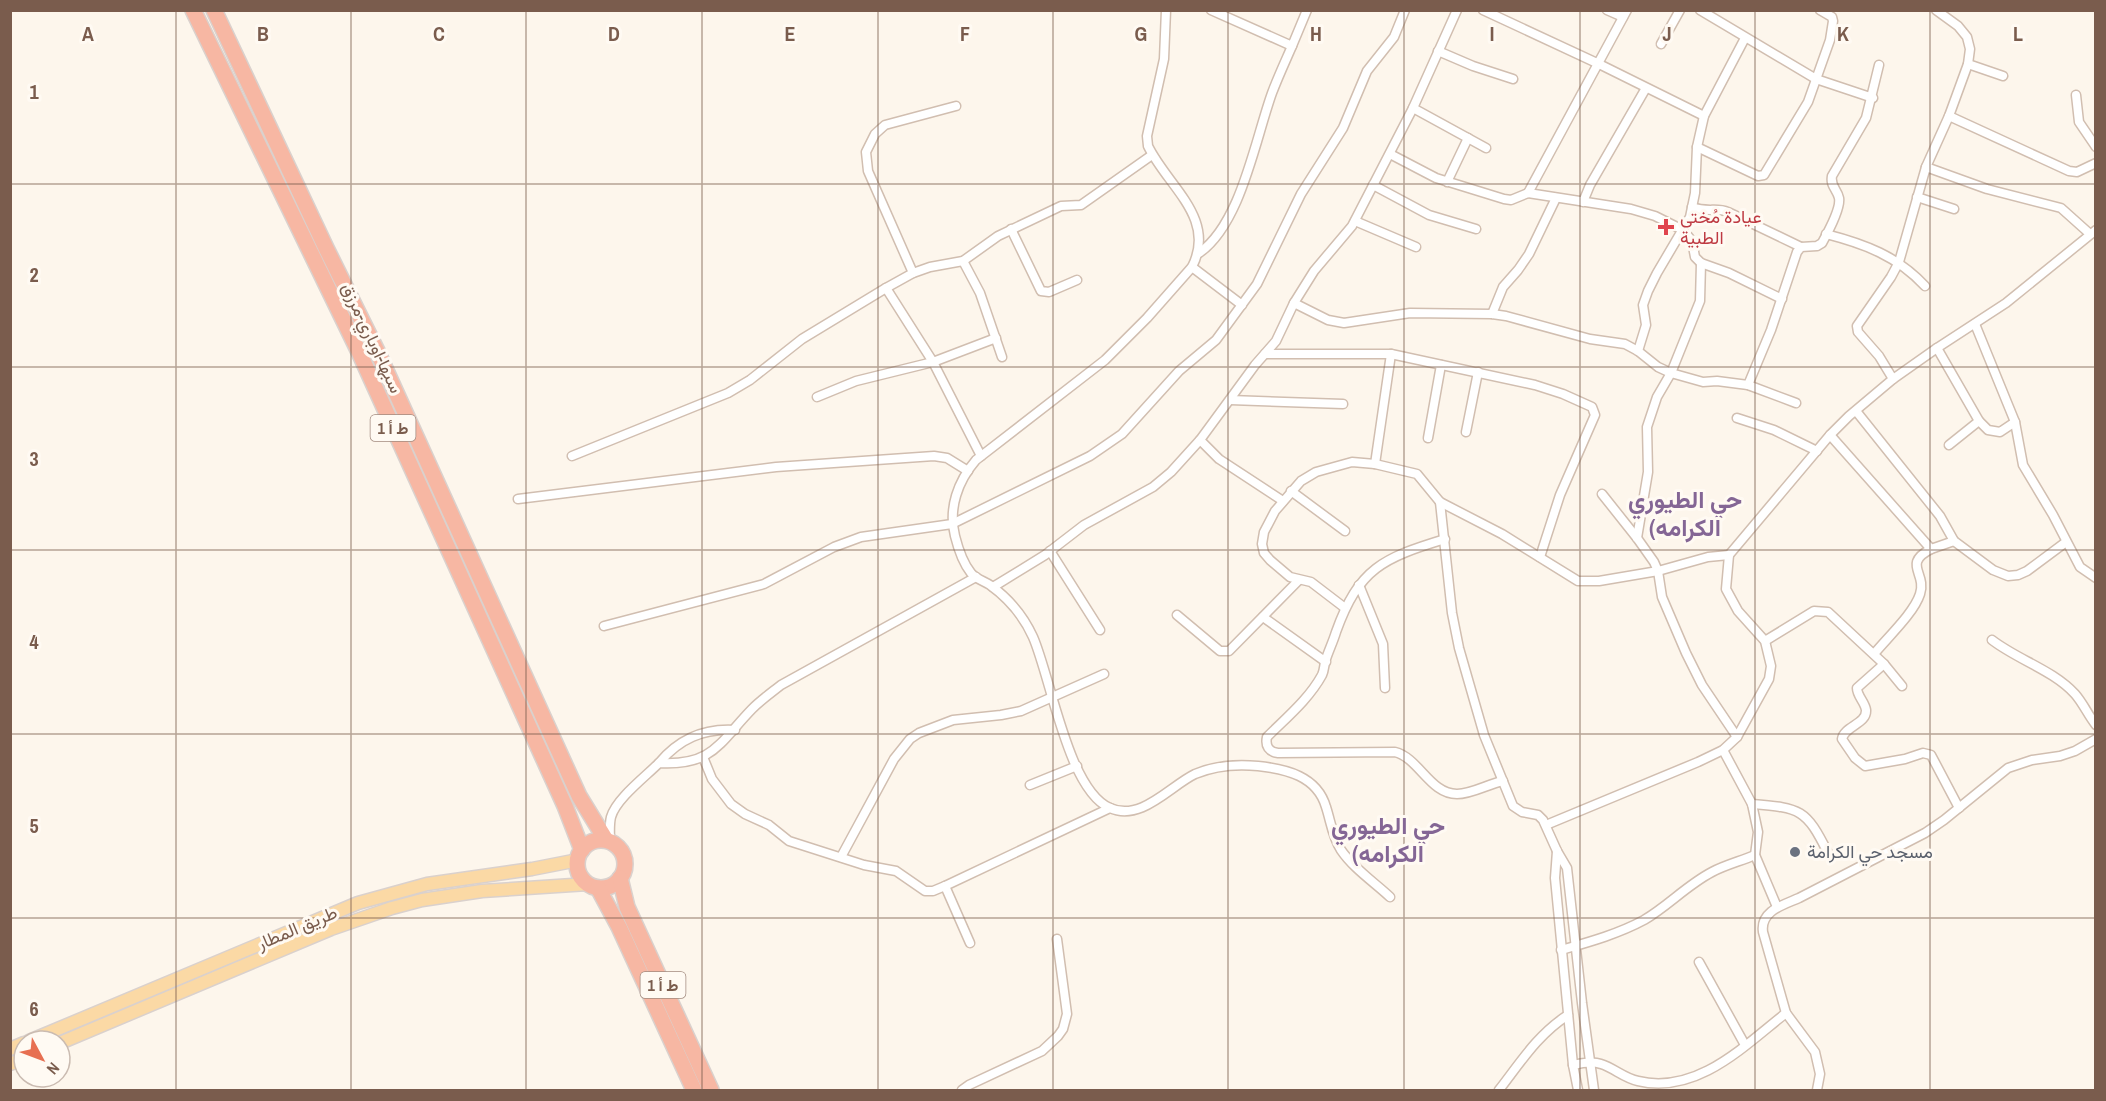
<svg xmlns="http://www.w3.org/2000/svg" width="2106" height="1101" font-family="'Archivo Narrow',Vazirmatn,sans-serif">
<rect width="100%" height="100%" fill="#fdf6ec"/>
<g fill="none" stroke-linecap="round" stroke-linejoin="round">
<g stroke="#d1beb0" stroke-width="11">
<g id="street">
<path d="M 1166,10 L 1164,59 L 1147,136 L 1148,146 C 1168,187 1217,218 1192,267 L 1147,318 L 1105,360 L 976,460 C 958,481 948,508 955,536 C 958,548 963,563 971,573 C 976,579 984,581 990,585 C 1008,598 1024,617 1033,637 C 1051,678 1068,790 1110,808 C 1141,822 1170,786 1195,774 C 1214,766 1238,764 1258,766 C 1286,769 1317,776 1326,807 C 1331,822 1332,836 1341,850 C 1353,868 1374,882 1390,897"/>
<polyline points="1211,10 1292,46 1307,10"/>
<polyline points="1483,10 1599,64 1704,116"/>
<polyline points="1607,10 1623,17"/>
<polyline points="1700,10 1816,79 1873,98"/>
<polyline points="1661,44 1680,10"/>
<polyline points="1438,51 1473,66 1513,79"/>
<polyline points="1968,64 2003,76"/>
<polyline points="2076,95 2079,122 2096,147"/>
<polyline points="1413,108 1486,148"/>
<polyline points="1949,116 2069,171 2077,172 2096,163"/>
<polyline points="1697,147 1758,176 1764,175 1808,102 1830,40 1833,21 1832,17 1820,10"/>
<polyline points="1390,154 1436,178 1504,199 1511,200 1528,193 1631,209 1655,216 1683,230 1692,241 1695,257 1701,263 1729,273 1782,299"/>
<polyline points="1926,167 1987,189 2061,208 2090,234"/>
<polyline points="1447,182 1468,138"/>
<polyline points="1373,185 1429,215 1476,229"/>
<polyline points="1528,193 1627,10"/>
<polyline points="1917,197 1954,209"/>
<polyline points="1583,202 1590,185 1646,88"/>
<path d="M 1692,207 C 1708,213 1716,207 1728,212 L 1801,247"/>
<polyline points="1355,221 1416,247"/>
<polyline points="1011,229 1041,291 1049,292 1077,280"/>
<path d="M 1826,234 C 1865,244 1897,256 1925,286"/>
<path d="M 1199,253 C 1241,224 1255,140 1272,93 C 1278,77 1285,62 1292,46"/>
<polyline points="963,261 980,293 1002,357"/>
<polyline points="1192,267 1242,305"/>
<polyline points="913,273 868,171 866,152 875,134 885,125 956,106"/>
<polyline points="886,288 933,362 981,456"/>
<polyline points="1294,303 1328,320 1344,323 1410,313 1492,314 1506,316 1590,339 1625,344 1638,351 1658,367 1671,373 1703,382 1717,381 1748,385 1796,403"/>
<polyline points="1492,314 1503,287 1518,270 1529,254 1556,198"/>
<polyline points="1975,324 2015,422 2023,465 2053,515 2080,567 2096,578"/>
<polyline points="1937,348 1979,421 1988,430 2000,432 2015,422"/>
<polyline points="1638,351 1646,325 1643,305 1648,291 1657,273 1690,217 1695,193 1697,147 1704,116 1745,38"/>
<polyline points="1265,354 1391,354 1535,385 1563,394 1592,407 1595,415 1560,495 1540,557"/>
<polyline points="1893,379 1879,356 1858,332 1857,326 1891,277 1899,262 1926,167 1949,116 1968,64 1970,49 1967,37 1958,26 1936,10"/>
<path d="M 1748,385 L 1771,330 L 1797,252 L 1801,247 L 1817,246 L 1822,243 C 1827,234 1841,208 1839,198 C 1837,189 1830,186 1832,176 L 1866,118 L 1879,65"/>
<polyline points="817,397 856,381 933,362 996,338"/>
<polyline points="1230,400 1343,404"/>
<polyline points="1856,411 1940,516 1954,541 1993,570 2008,576 2018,575 2027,571 2066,542"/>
<polyline points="1737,418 1774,430 1817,451"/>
<polyline points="1466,432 1478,372"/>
<polyline points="1830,435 1931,549 1954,541"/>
<polyline points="1428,438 1441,365"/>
<polyline points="1200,440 1219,459 1283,501"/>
<polyline points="1949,445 1979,421"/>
<polyline points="572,456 728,393 750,380 802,339 886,288 913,273 930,267 963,261 998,236 1061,206 1081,205 1152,155"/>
<polyline points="1375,464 1391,354"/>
<polyline points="1291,491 1345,531"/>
<polyline points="1602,494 1637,538 1654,562 1658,571 1662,597 1686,653 1702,685 1737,737"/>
<polyline points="518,499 776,467 934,456 947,458 968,471"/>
<polyline points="1440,502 1452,613 1459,648 1484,735 1513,806 1522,812 1538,815 1543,820 1557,851 1567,868 1582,1003 1594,1090"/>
<polyline points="1637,538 1648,472 1647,427 1657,397 1671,373 1700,301 1701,263"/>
<path d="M 1445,539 C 1383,558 1359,568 1336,632 C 1333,642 1328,652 1325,662 C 1324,667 1324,671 1322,675 C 1309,699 1286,718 1267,737 C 1265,746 1269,752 1278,753 L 1395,752 C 1419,758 1430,794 1457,794 C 1472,794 1488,784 1503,781"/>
<polyline points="1050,551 1100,630"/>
<polyline points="1359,585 1383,644 1385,688"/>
<polyline points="993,587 1045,555 1084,525 1153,487 1171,472 1200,440 1255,365 1276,341 1294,303 1314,271 1352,226 1413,108 1457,10"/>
<polyline points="1345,608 1311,582 1290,577 1270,560 1264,553 1262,544 1264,532 1275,511 1301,481 1316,472 1352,462 1375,464 1417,474 1440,502 1502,534 1578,581 1599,581 1658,571 1708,557 1729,555"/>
<polyline points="1177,615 1220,651 1229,651 1299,580"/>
<polyline points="1263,617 1326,662"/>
<polyline points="604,626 764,584 834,547 861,537 952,524 1090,456 1122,434 1179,371 1216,340 1257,284 1301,194 1343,128 1367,71 1394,37 1405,10"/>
<path d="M 1992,640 C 2018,660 2053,670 2075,694 C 2083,703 2088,715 2096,725"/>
<polyline points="1765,641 1814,611 1828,612 1884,664 1902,686"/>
<path d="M 1874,654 C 1887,638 1914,613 1920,594 C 1927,573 1902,564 1931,549"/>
<path d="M 1884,664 L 1857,688 C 1857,696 1865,702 1866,710 C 1867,724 1844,726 1842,739 L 1855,758 L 1865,766 L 1905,759 L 1923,753 L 1931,755 L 1959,808"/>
<polyline points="1723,750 1752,804 1758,832 1755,855 1777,907"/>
<polyline points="703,757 712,779 731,804 745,814 769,825 789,841 864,865 896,871 925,891 933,891 945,886 1110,808"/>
<path d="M 659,763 C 679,739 703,728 735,730"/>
<polyline points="1030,785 1077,766"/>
<path d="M 1752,804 C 1801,808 1806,809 1828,853"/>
<polyline points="1546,825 1698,762 1723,750 1737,737 1769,679 1771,666 1765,641 1738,611 1726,589 1729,555 1830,435 1849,416 1893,379 1937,348 2006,303 2096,230"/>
<path d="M 610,842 C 610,834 609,825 611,817 C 616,799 645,777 659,763 C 713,766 719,743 752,709 C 761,700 771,693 781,685 L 976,577"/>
<polyline points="1557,851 1555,878 1573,1065 1578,1090"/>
<polyline points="841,857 894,759 910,739 919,733 953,720 1001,715 1021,711 1104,674"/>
<polyline points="945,886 970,943"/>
<path d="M 1561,950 C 1589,942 1618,934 1644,920 C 1668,906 1687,885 1712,872 C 1725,865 1741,861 1755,855"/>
<polyline points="1699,962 1745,1045"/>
<path d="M 1573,1065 C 1581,1063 1593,1061 1601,1064 C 1614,1068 1624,1078 1638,1081 C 1697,1095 1744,1046 1786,1013"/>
<polyline points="962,1090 969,1085 1042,1051 1058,1036 1063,1029 1067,1014 1057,939"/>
<path d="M 1499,1090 C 1520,1063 1538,1034 1568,1015"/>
<path d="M 1817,1090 L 1820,1074 L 1815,1052 L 1786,1013 L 1763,932 C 1760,911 1783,905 1799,898 L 1925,833 L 1944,820 L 2008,768 L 2032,760 L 2060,756 L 2075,751 L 2096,739"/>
</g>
</g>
<g stroke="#dad1cd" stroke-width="15">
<g id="primary">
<polyline points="29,1041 358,903 427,884 532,869 578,860"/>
<polyline points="60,1043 331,929 392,908 422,900 482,891 588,884"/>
<polyline points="10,1049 24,1043"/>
<polyline points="10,1064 24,1059"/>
</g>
</g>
<g stroke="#dad1cd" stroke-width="18">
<g id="highway">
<polyline points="193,10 359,352 565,806 582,850"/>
<polyline points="214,10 326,248 378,353 579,796 606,840"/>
<circle cx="601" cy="864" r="24"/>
<polyline points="620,878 627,907 711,1090"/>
<polyline points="598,888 619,927 694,1090"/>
</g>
</g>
<use href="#street" stroke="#fff" stroke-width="8"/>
<use href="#primary" stroke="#fbd9a5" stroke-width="12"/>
<use href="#highway" stroke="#f7b7a3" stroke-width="15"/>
</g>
<path fill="none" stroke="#7a5c4d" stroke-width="1.5" stroke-opacity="0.55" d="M 176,10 L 176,1090M 351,10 L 351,1090M 526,10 L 526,1090M 702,10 L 702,1090M 878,10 L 878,1090M 1053,10 L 1053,1090M 1228,10 L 1228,1090M 1404,10 L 1404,1090M 1580,10 L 1580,1090M 1755,10 L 1755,1090M 1930,10 L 1930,1090M 10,184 L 2096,184M 10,367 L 2096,367M 10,550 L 2096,550M 10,734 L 2096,734M 10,918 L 2096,918"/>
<path fill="#e0444e" stroke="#fffaf3" stroke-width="2" d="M1663 218h6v6h6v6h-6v6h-6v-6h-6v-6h6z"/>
<circle fill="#6b7280" stroke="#fffaf3" stroke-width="2" cx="1795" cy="852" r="6"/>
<g text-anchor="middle" stroke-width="6" stroke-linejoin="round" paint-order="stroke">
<g fill="#fffaf3" stroke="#a28b7f" stroke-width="1.5">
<rect x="370.5" y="415" width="45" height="26" rx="4.5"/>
<rect x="640.5" y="972" width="45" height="26" rx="4.5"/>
</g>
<g font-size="16" font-weight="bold" fill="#7a5c4d">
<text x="393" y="434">ط أ 1</text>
<text x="663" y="991">ط أ 1</text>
</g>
<g font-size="18" fill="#be3a42" stroke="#fffaf3" text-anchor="start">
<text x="1680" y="223">عيادة مُختي<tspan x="1680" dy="21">الطبية</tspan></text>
</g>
<g font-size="18" fill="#7a5c4d" stroke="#fffaf3">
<text transform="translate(372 338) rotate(65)" y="6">سبها-اوباري-مرزق</text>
<text transform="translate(297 928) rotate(-23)" y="6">طريق المطار</text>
</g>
<g font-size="18" fill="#5b616d" stroke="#fffaf3" text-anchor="start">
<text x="1807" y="858">مسجد حي الكرامة</text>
</g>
<g font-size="24" font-weight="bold" fill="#846695" stroke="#fffaf3">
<text x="1685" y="508">حي الطيوري<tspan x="1685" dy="28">(الكرامه</tspan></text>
<text x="1388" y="834">حي الطيوري<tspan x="1388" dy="28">(الكرامه</tspan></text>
</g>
</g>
<g font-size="20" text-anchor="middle" font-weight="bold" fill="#7a5c4d" stroke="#fffaf3" stroke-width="6" stroke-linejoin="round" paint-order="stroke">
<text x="88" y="41">A</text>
<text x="263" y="41">B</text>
<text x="439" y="41">C</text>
<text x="614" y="41">D</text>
<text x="790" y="41">E</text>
<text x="965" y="41">F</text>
<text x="1141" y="41">G</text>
<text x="1316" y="41">H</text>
<text x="1492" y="41">I</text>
<text x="1667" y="41">J</text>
<text x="1843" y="41">K</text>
<text x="2018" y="41">L</text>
<text x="34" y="99">1</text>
<text x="34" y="282">2</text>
<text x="34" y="466">3</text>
<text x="34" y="649">4</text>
<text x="34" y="833">5</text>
<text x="34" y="1016">6</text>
</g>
<rect width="2106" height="1101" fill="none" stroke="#7a5c4d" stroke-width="24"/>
<g transform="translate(42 1059) rotate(131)"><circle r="28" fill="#fffaf3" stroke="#cabbb1" stroke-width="1.5"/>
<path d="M0-4.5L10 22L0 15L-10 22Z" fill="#e76f51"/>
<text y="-9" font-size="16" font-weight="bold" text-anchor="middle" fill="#7a5c4d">N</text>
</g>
</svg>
